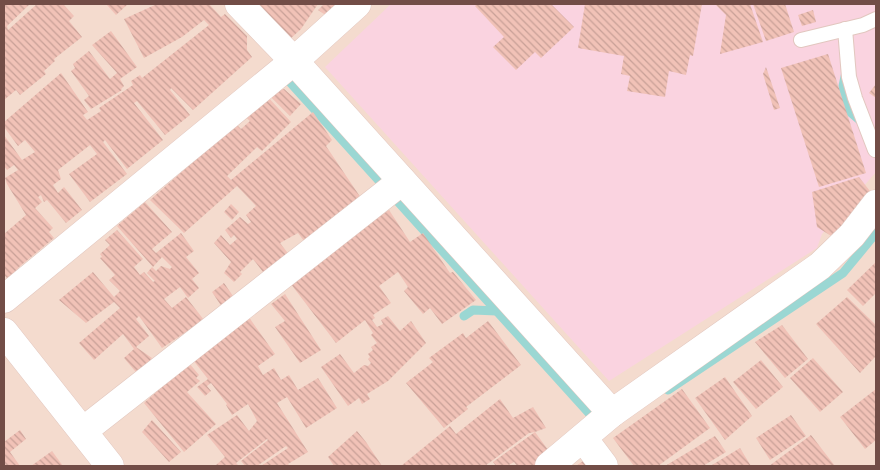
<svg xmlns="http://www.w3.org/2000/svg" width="880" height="470" font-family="Karla,sans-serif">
<defs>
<pattern id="building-back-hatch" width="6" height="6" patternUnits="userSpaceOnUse" patternTransform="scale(1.25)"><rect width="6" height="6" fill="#f1c2b7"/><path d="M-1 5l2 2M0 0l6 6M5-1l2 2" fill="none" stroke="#c8a097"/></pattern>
</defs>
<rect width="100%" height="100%" fill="#fcebdf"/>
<rect fill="#f4dbce" x="4" y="4" width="872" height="462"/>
<polygon fill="#fad3e0" points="391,4 876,4 876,172 822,234 817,248 609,381 325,67"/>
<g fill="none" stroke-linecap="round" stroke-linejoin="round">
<g stroke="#9bd7d3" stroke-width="9">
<polyline points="846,72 843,86 849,111 862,122"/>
<polyline points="280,78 288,80 597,422"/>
<polyline points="464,316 473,310 497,311"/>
<polyline points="668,390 843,273 876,233"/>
</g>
</g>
<g fill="url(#building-back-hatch)">
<polygon points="4,4 30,4 7,26 8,30 37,4 63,4 74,16 69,21 82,37 54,59 55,61 44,71 46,74 20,95 16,90 4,100"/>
<polygon points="106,4 128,4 116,15"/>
<polygon points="157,4 209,4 221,17 225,14 247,36 247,50 252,57 193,110 171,88 170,90 190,115 165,135 137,101 134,103 163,140 127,169 105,140 103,142 127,174 90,202 69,174 97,154 90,145 58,170 61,179 53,185 58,193 64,187 82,210 66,223 47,200 44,202 41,195 38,197 42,202 35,208 53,228 49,232 54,238 19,267 8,279 4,275 4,234 26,215 7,184 5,178 18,170 14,165 7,170 4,166 4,135 22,160 35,152 25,140 18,146 4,127 4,122 61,73 88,112 83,115 87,120 101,111 99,108 133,85 131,81 140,75 142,78 209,25 204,20 182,37 144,58 124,19"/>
<polygon points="253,4 318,4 301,29 289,40"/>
<polygon points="324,4 334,4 342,11 333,20 318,10"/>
<polygon points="477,4 551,4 574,27 541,58 535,52 516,70 493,47 504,37 475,6"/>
<polygon points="585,4 702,4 693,56 690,55 686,75 669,71 665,97 627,91 630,76 621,74 624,56 578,48"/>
<polygon points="750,4 763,42 720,54 726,15 716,5"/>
<polygon points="753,4 785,4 794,32 766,41"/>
<polygon points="813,10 816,22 802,26 798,15"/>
<polygon points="111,31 137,67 120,79 124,86 121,89 122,90 91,109 84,100 89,96 71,71 75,68 73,64 89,51 110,79 117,73 92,45"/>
<polygon points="828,54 866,173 819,187 781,68"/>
<polygon points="766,67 780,108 774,110 763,74"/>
<polygon points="876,84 876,98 869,93"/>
<polygon points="284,89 301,104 290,116 266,92"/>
<polygon points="265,94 291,122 262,151 257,147 227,176 231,180 313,112 332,140 326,146 363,201 307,245 298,233 280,243 290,256 266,276 253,259 240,272 242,274 234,282 224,273 231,262 214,243 221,235 230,245 237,239 234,235 231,238 225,230 240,217 248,224 251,222 246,215 256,206 237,186 184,233 150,200 236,124 241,129 250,121 245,116"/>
<polygon points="859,177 873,195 836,239 817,227 812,192"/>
<polygon points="145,202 172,232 152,249 156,253 181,233 194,251 186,257 199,273 192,279 199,288 188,298 180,287 164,299 172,308 186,297 204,320 162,348 139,316 136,319 149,336 136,347 152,358 140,377 124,358 134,349 123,334 94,360 79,343 120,308 114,302 86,323 59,300 93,272 114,297 120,291 109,280 115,275 100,258 102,257 100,254 110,245 105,240 117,230 143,259 134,267 140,275 144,272 153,282 155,281 147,273 152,267 156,271 161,266 170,269 172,267 162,257 153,267 117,226"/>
<polygon points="231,204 239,212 232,220 224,212"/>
<polygon points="389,210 410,242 423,233 450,273 453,272 476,300 442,324 430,308 423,314 404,291 408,287 398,272 379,286 391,303 373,315 375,318 372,320 377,327 383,324 381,320 388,316 400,331 411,321 426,343 388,381 367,394 370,399 362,404 359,398 348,406 321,367 340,354 354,373 364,365 368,366 371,363 368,359 370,357 368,354 373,350 371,347 377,343 371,335 373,333 365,320 336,343 287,279"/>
<polygon points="876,262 876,293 863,306 847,290"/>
<polygon points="224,283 235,299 222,307 212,292"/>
<polygon points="285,294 321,350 300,363 275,327 285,321 271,304"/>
<polygon points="847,297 876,325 876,356 860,373 816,324"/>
<polygon points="248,316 275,354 258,366 263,375 274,368 281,380 289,375 298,390 318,378 337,408 306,428 287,397 277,403 308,452 288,464 290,466 261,466 288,448 286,446 257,466 245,466 241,461 268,440 267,439 236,463 239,466 216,465 225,457 207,435 237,415 249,431 257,421 248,404 232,415 226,405 227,404 211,383 207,386 211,391 205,396 197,387 208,379 193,360"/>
<polygon points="488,321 521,365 466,407 468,409 444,428 406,383 433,362 429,358 463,333 466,338"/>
<polygon points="782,325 808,359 785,378 755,342"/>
<polygon points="813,358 843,392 820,412 790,378"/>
<polygon points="761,360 783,387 756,409 733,382"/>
<polygon points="189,363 199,375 196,378 200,381 187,392 216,424 184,452 144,403"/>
<polygon points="725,377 752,416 725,440 695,398"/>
<polygon points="682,389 710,428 658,466 634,466 613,438"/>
<polygon points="876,389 876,440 865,449 840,417"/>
<polygon points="500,399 513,418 533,407 546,428 535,432 554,458 542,466 517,466 514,462 507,466 496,466 493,462 535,432 529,433 485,466 401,466 450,426 456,434"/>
<polygon points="791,415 806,436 770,460 756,438"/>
<polygon points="152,420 181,452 169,462 142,432"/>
<polygon points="20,430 26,439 10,452 20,466 4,466 4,442"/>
<polygon points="357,431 366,442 382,466 334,466 328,457"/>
<polygon points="811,435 835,466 769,466"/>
<polygon points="715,436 726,452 703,466 665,466"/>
<polygon points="740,448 751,466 713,466 712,465"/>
<polygon points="52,451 63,466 31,466"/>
<polygon points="586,459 591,466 576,466"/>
</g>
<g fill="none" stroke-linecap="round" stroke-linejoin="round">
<g stroke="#e2c7bf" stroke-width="16">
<g id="service">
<polyline points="845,29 849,77 855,98 875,150"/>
<polyline points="801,40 863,25 876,19"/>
</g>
</g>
<g stroke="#e2c7bf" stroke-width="29">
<g id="minor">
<polyline points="239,4 294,61 612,413"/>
<polyline points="4,299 294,61 357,4"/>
<polyline points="4,332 110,466"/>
<polyline points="83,431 402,181"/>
<polyline points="583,438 604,466"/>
<polyline points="549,466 612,413 820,266 852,235 876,204"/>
</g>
</g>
<use href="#service" stroke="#fff" stroke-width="14"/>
<use href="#minor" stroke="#fff" stroke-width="28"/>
</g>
<rect width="880" height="470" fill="none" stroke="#724d47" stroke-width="10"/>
</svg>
